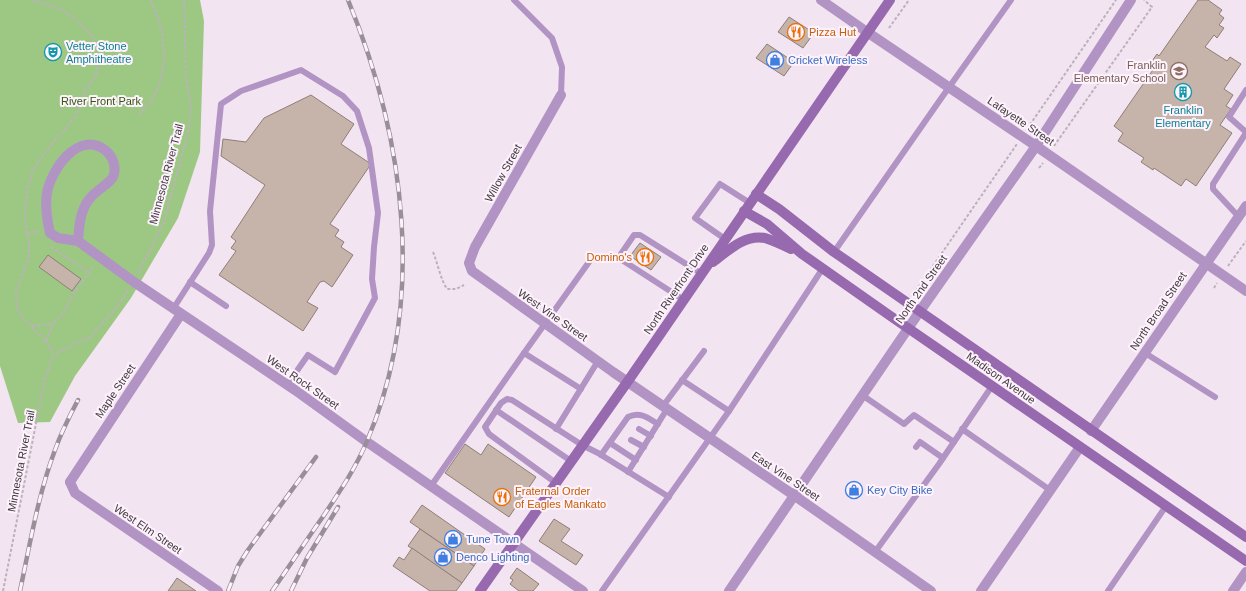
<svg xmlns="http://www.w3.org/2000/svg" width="1246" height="591" font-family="Arial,sans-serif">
<rect width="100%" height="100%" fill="#f3e4f2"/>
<polygon fill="#9dc884" points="0,0 200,0 204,21 200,152 178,218 131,298 75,376 50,422 18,423 0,366"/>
<g fill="#c6b4ab" stroke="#8f7e76">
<polygon points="1198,0 1208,0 1222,10 1219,14 1224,18 1219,25 1224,28 1217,38 1214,35 1205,47 1227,61 1230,57 1241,64 1224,89 1233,95 1226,106 1231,109 1220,125 1232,133 1196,186 1186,179 1181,186 1154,168 1153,170 1141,162 1144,158 1118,141 1123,133 1114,126 1157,64 1152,61 1157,54 1159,56"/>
<polygon points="789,17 814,33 803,48 778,32"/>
<polygon points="767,44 794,62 784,76 756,58"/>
<polygon points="311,95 354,124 341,144 371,164 330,224 339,230 335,236 344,242 341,247 353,255 332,287 324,281 320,282 307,302 318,308 303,331 219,275 236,251 231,248 236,241 231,237 265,185 221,156 223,139 246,142 264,118"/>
<polygon points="640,243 661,257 651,270 630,256"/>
<polygon points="48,255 81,279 72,291 39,267"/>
<polygon points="465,444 481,455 488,444 536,477 509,517 445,473"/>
<polygon points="422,505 485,549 474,566 410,522"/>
<polygon points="554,519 570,529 561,541 583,555 576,565 539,541"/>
<polygon points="420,529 474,566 462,583 408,546"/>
<polygon points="412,548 462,583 456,591 430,591 393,566 399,557 404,560"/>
<polygon points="517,568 539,584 533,591 519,591 510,584 513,580 510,578"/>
<polygon points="177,578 196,591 168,591"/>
</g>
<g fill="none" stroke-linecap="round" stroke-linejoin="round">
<g stroke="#bdb1bc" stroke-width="2" stroke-dasharray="3 2" stroke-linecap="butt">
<polyline points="31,0 52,5 64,11 76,20 93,37 97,45 99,57 96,76 86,88 80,107 73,120 53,142 39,161 32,172 27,191 25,215 26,229 29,243 29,257 16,290 17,309 23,318 46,341 54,354"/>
<polyline points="889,28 909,0"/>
<path d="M 139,115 C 145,108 153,99 157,90 C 169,62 164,26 150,0"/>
<polyline points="1027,129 1116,0"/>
<polyline points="1054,146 1152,7 1144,0"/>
<polyline points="1039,168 1043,163"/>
<polyline points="27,234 38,231 39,234"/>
<polyline points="51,247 88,272"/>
<path d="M 433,252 C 438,264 440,278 447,289 L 456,289 L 464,285"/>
<polyline points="1228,266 1246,241"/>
<polyline points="138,273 164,222 188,133 191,107 186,77 184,0"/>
<polyline points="1214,288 1217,283"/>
<polyline points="913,295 1017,144"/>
<polyline points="32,326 53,324"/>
<polyline points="46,341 53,324 66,310 69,301 94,265"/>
<polyline points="3,591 45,378 54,354 90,337 115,309 128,290"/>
</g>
<g stroke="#b294c4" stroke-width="6">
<polyline points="514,0 552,38 562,67 561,95"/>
<polyline points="1246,90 1229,117 1246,132"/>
<polyline points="1239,217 1213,189 1213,184 1246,133"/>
<polyline points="725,239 695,218 720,184 750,203"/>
<polyline points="834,252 940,100 1011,0"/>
<polyline points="190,282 226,306"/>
<polyline points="684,300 622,260 621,254 634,235 640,235 702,274"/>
<polyline points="173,309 209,253 212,245 210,211 221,104 241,91 301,70 343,96 357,111 369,148 378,213 374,247 372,279 375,298 335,372 308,355 287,385"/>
<polyline points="1145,353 1215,397"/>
<polyline points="682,380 729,411"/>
<polyline points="581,389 524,353 589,262"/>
<polyline points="862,395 904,424 914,415 954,442"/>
<polyline points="663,406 704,351"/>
<polyline points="496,410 571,461"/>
<polyline points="556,429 598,361"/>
<polyline points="639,429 651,436"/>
<polyline points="962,429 1050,490"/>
<polyline points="631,440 644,447"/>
<polyline points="610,443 636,460"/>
<polyline points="916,447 920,442 943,458"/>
<path d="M 601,455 L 628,417 C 640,411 648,418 658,424"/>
<polyline points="628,472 667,409"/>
<polyline points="556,483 489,434 485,427 501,403 507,399 512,400 582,445 598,453 669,497"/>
<polyline points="431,486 524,353"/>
<polyline points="875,552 939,464 992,386"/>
<polyline points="602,591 729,411 823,268"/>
<polyline points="1108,591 1166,506"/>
</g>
<g stroke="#b294c4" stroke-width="10">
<polyline points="867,32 1036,146 1246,291"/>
<polyline points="561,95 475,247 469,263 472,271 613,372 795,496 931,591"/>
<path d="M 78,241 L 58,238 L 50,233 C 47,220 45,206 47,193 C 51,170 78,130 105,150 C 113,156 117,168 113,177 C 111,181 107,183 104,186 C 96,192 88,198 84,208 C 79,218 79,230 78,241 L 134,282 L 295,390 L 367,442 L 583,591"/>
<polyline points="920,311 1036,146 1131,0"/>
<polyline points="1091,431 1246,206"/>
<polyline points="70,482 181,314"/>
<polyline points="981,591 1080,447"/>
</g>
<g stroke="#b294c4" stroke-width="10">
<polyline points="821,0 867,32"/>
<polyline points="70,482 75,493 218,591"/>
<polyline points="729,591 920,311"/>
<polyline points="1233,591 1246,572"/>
</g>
<g stroke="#9769af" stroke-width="10">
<polyline points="756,194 779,209 834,252 1246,537"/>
<polyline points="744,211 767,224 802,254 889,315 1246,561"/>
<path d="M 713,262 C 728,251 744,234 765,238 C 774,241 783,245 791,249"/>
<polyline points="480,591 628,381 890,0"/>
</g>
<g stroke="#998f98" stroke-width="4.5">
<g id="rail">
<path d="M 20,591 C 30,544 38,495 55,450 C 61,433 69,417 78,400"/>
<polyline points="228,591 238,566 248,550 316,457"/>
<path d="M 272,591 C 289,567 305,542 322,518 C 338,494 356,468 367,441 C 427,301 405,138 348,0"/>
<polyline points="291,591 307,558 338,507"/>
</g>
</g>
<use href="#rail" stroke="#fef2fd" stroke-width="3" stroke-dasharray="9" stroke-linecap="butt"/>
</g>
<defs>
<g id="restaurant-ring" transform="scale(0.9)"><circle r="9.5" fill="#fef2fd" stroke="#e8710a" stroke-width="1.5"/><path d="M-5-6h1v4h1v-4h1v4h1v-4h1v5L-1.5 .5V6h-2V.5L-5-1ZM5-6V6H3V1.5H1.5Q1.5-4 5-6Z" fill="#e8710a"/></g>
<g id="theatre-ring" transform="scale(0.9)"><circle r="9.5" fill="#fef2fd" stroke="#0f9aa8" stroke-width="1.5"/><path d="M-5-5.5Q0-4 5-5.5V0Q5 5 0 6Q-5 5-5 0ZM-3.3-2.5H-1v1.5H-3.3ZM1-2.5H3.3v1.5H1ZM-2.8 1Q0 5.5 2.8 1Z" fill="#0f9aa8"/></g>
<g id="shop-ring" transform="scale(0.9)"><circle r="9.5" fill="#fef2fd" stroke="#3f7fe0" stroke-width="1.5"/><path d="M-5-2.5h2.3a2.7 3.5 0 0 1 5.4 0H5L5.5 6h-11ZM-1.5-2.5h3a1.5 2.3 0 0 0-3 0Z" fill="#3f7fe0"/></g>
<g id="school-ring" transform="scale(0.9)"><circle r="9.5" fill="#fef2fd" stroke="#8d6e63" stroke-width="1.5"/><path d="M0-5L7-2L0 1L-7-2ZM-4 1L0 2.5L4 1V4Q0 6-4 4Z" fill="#8d6e63"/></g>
<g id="building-ring" transform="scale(0.9)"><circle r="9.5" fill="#fef2fd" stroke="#0f9aa8" stroke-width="1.5"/><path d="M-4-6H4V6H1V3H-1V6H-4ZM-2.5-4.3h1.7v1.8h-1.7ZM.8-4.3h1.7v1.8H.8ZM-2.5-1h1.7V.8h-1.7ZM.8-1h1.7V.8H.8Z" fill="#0f9aa8"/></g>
</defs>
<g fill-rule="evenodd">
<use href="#restaurant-ring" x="796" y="32"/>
<use href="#theatre-ring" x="53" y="52"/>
<use href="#shop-ring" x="775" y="60"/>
<use href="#school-ring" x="1179" y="71"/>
<use href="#building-ring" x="1183" y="92"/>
<use href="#restaurant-ring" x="645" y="257"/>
<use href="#shop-ring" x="854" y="490"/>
<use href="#restaurant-ring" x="502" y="497"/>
<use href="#shop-ring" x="453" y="539"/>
<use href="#shop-ring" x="443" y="557"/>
</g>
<g text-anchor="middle" stroke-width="4" stroke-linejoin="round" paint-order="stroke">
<g font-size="11" fill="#c56008" stroke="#fef2fd" text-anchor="start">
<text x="809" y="36">Pizza Hut</text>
<text x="632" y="261" text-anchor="end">Domino's</text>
<text x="515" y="495">Fraternal Order<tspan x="515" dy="13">of Eagles Mankato</tspan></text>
</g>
<g font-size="11" fill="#0d838f" stroke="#fef2fd" text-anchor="start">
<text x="66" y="50">Vetter Stone<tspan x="66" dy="13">Amphitheatre</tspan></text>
<text x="1183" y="114" text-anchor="middle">Franklin<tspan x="1183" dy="13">Elementary</tspan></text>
</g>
<g font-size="11" fill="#366cbe" stroke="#fef2fd" text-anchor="start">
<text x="788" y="64">Cricket Wireless</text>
<text x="867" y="494">Key City Bike</text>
<text x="466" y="543">Tune Town</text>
<text x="456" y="561">Denco Lighting</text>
</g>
<g font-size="11" fill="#785e54" stroke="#fef2fd" text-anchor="end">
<text x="1166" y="69">Franklin<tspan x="1166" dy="13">Elementary School</tspan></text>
</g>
<g font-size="11" fill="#30580d" stroke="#fef2fd">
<text x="101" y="105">River Front Park</text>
</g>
<g font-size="11" fill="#3f393e" stroke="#fef2fd">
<text transform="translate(1021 121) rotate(34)" y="4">Lafayette Street</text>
<text transform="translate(503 173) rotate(-61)" y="4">Willow Street</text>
<text transform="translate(166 174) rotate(-75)" y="4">Minnesota River Trail</text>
<text transform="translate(676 289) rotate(-56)" y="4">North Riverfront Drive</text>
<text transform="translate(921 289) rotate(-55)" y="4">North 2nd Street</text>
<text transform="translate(1158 311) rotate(-56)" y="4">North Broad Street</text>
<text transform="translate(553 315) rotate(35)" y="4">West Vine Street</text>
<text transform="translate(1001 378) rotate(35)" y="4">Madison Avenue</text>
<text transform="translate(303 382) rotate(35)" y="4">West Rock Street</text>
<text transform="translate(115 391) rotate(-56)" y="4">Maple Street</text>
<text transform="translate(21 461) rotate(-79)" y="4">Minnesota River Trail</text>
<text transform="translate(786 476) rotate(34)" y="4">East Vine Street</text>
<text transform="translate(148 529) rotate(34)" y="4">West Elm Street</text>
</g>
</g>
</svg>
